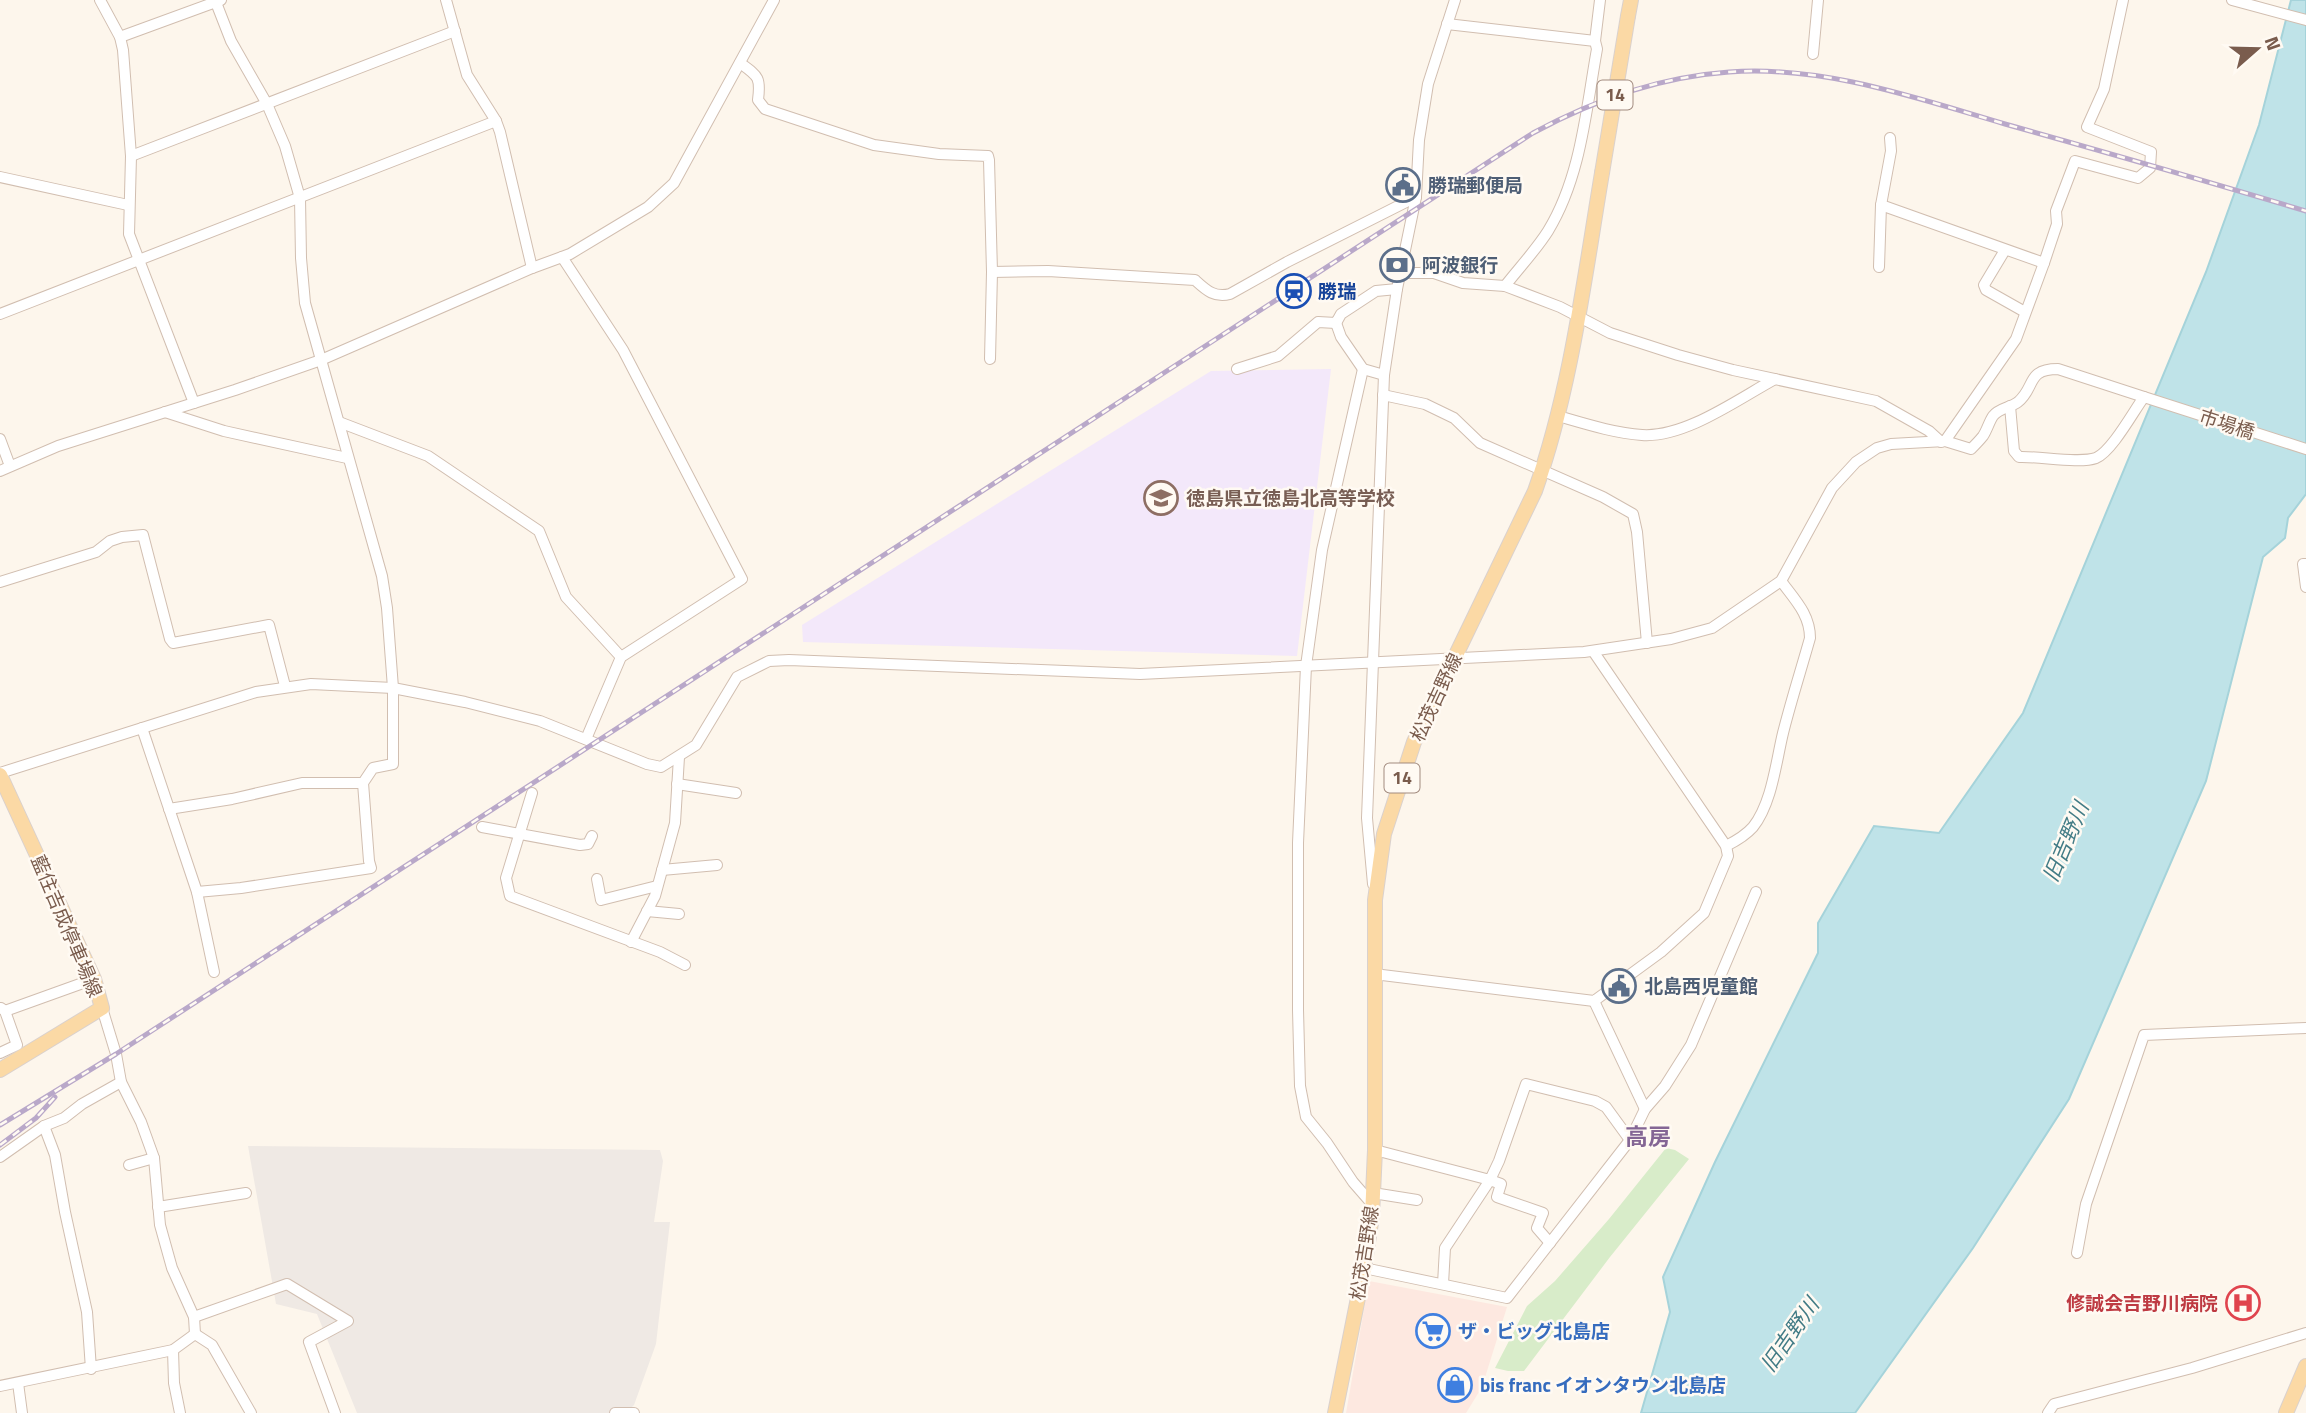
<svg xmlns="http://www.w3.org/2000/svg" width="2306" height="1413" font-family="'Titillium Web','Noto Sans JP',sans-serif">
<rect width="100%" height="100%" fill="#fdf6ec"/>
<polygon fill="#fde8e0" points="1369,1281 1507,1307 1482,1387 1466,1413 1346,1413"/>
<polygon fill="#efe9e4" points="248,1146 660,1150 663,1161 654,1222 670,1222 656,1344 634,1405 626,1413 357,1413 317,1314 276,1304"/>
<polygon fill="#f3e8fa" points="1331,369 1297,656 803,642 802,625 1211,371"/>
<polygon fill="#d8ecc9" points="1666,1148 1675,1150 1689,1159 1610,1257 1524,1371 1508,1371 1495,1368 1527,1306 1555,1281 1609,1219"/>
<polygon fill="#bfe3e8" stroke="#a5d3da" stroke-width="2" points="2291,0 2306,0 2306,494 2288,518 2285,538 2263,557 2206,781 2069,1099 1973,1248 1855,1413 1641,1413 1670,1312 1663,1277 1715,1162 1818,953 1818,923 1874,826 1939,833 2023,713 2206,272 2259,125"/>
<g fill="none" stroke-linecap="round" stroke-linejoin="round">
<g stroke="#d1beb0" stroke-width="12">
<g id="minor">
<polyline points="100,0 120,37 123,50 131,156 129,234 194,403"/>
<polyline points="446,0 467,75 496,121 500,132 532,268"/>
<polyline points="2232,0 2306,20"/>
<polyline points="1447,24 1595,41"/>
<polyline points="120,37 221,0"/>
<polyline points="1813,54 1818,0"/>
<path d="M 740,63 C 758,76 761,77 758,100 L 765,109 L 874,145 L 939,154 L 988,156 L 989,160 L 992,272 L 990,359"/>
<polyline points="131,156 455,31"/>
<polyline points="0,177 128,205"/>
<polyline points="1881,205 2044,263"/>
<polyline points="2005,250 1984,285 1986,290 2025,312"/>
<polyline points="562,257 623,350 742,579 621,657 586,739"/>
<polyline points="1879,267 1881,205 1891,151 1890,138"/>
<path d="M 992,272 L 1048,271 L 1195,280 C 1206,290 1214,298 1230,294 L 1287,262 L 1416,197"/>
<polyline points="1401,273 1434,273 1463,283 1505,286 1560,307 1610,333 1678,355 1733,370 1876,401 1929,431 1941,442"/>
<path d="M 1505,286 C 1519,268 1536,250 1548,231 C 1581,177 1586,110 1597,49 L 1595,41 L 1600,0"/>
<polyline points="0,314 496,121"/>
<polyline points="1336,323 1341,337 1363,369 1384,375"/>
<polyline points="1237,369 1278,356 1318,322 1336,323 1341,314 1376,291 1397,289"/>
<polyline points="1363,369 1322,550 1306,666 1298,843 1298,1010 1300,1086 1306,1117 1327,1143 1353,1182 1373,1205"/>
<polyline points="1383,395 1425,404 1454,418 1480,443 1603,497 1633,514 1637,532 1647,643"/>
<path d="M 2010,406 L 2014,451 L 2019,457 C 2039,456 2079,464 2096,458 C 2112,451 2133,412 2144,397 L 2306,449"/>
<polyline points="165,412 224,431 347,458"/>
<path d="M 1558,416 C 1586,424 1614,433 1642,435 C 1685,438 1738,399 1775,379"/>
<polyline points="339,422 428,456 539,531 566,597 621,657"/>
<polyline points="0,439 10,466"/>
<polyline points="1945,441 2016,339 2044,263 2057,224 2056,211 2075,161 2138,178 2150,168 2151,152 2087,127 2104,89 2123,0"/>
<polyline points="0,471 58,446 235,390 321,360 532,268 570,254 648,207 674,183 774,0"/>
<polyline points="2306,564 2303,564 2306,587"/>
<polyline points="0,582 96,552 110,541 122,537 143,535 170,639 173,643 269,625 285,686"/>
<polyline points="142,728 197,892 241,888 371,868 369,861 363,783 373,768 393,764 393,688 387,608 382,576 305,303 301,258 300,198 285,146 267,104 231,41 215,0"/>
<path d="M 0,773 L 256,692 L 311,684 L 393,688 L 465,702 L 540,721 L 647,764 L 661,767 L 696,745 L 737,677 L 769,661 L 789,660 L 1140,674 L 1584,652 L 1671,639 L 1712,628 L 1781,581 L 1832,488 L 1856,462 L 1877,448 L 1891,444 L 1945,441 L 1971,449 C 1975,445 1979,441 1983,436 C 1987,430 1989,422 1993,416 C 1999,408 2010,408 2018,402 C 2036,387 2026,369 2058,369 L 2144,397"/>
<polyline points="677,784 736,793"/>
<polyline points="532,793 506,878 510,896 660,952 685,965"/>
<polyline points="169,809 232,799 302,783 363,783"/>
<polyline points="482,827 580,845 588,844 592,836"/>
<path d="M 1726,846 C 1736,841 1746,835 1753,827 C 1772,803 1776,762 1783,733 C 1791,701 1801,670 1810,638 C 1810,614 1794,599 1781,581"/>
<polyline points="662,870 717,865"/>
<polyline points="597,879 601,900 657,886"/>
<polyline points="1373,884 1367,818 1384,375 1397,289 1416,197 1419,140 1428,84 1455,0"/>
<polyline points="197,892 214,972"/>
<polyline points="647,911 679,914"/>
<polyline points="631,942 655,896 675,823 679,757"/>
<polyline points="1374,974 1594,1001 1661,952 1704,913 1728,856 1726,846 1593,651"/>
<polyline points="1594,1001 1645,1109"/>
<polyline points="102,1008 116,1054 121,1082 141,1122 154,1158 160,1225 172,1268 194,1317 195,1334"/>
<polyline points="5,1011 94,979"/>
<polyline points="0,1053 17,1045 5,1011 1,1008"/>
<polyline points="44,1126 55,1155 65,1212 87,1312 91,1369"/>
<polyline points="1375,1150 1490,1180 1499,1161 1526,1084 1595,1101 1606,1107 1630,1140"/>
<polyline points="0,1157 44,1126 64,1118 82,1104 121,1082"/>
<polyline points="129,1165 154,1158"/>
<polyline points="1373,1193 1417,1200"/>
<polyline points="158,1207 246,1193"/>
<polyline points="2077,1253 2086,1204 2144,1035 2306,1028"/>
<polyline points="1364,1268 1507,1298 1630,1140 1645,1109 1665,1086 1691,1045 1756,892"/>
<polyline points="1443,1284 1445,1248 1490,1180 1501,1184 1497,1197 1543,1213 1537,1228 1550,1243"/>
<polyline points="194,1317 287,1284 348,1321 309,1342 335,1413"/>
<polyline points="195,1334 212,1345 251,1413"/>
<polyline points="173,1350 174,1383 180,1413"/>
<polyline points="18,1383 22,1413"/>
<polyline points="0,1386 173,1350 195,1334"/>
<polyline points="615,1413 634,1413"/>
<polyline points="2048,1413 2054,1404 2192,1368 2306,1333"/>
</g>
</g>
<g stroke="#dad1cd" stroke-width="16">
<g id="major">
<polyline points="1628,16 1631,0"/>
<polyline points="0,775 94,979 102,1008 0,1070"/>
<path d="M 1335,1413 L 1364,1268 L 1372,1216 L 1375,1150 L 1375,900 L 1384,834 L 1414,742 L 1535,491 C 1571,389 1584,280 1602,173"/>
<polyline points="2286,1413 2306,1366"/>
</g>
</g>
<use href="#minor" stroke="#fff" stroke-width="10"/>
<use href="#major" stroke="#fbd9a5" stroke-width="14"/>
<g stroke="#b9a8c9" stroke-width="5">
<g id="rail">
<path d="M 0,1125 L 116,1054 L 1533,133 C 1594,100 1659,77 1729,72 C 1823,65 1916,98 2005,124 C 2105,152 2206,181 2306,211"/>
<polyline points="0,1145 36,1118 55,1097"/>
</g>
</g>
<use href="#rail" stroke="#fffaf3" stroke-width="2.5" stroke-dasharray="8" stroke-linecap="butt"/>
<g stroke="#dad1cd" stroke-width="16" stroke-linecap="butt">
<polyline id="major-bridge" points="1602,173 1628,16"/>
</g>
<use href="#major-bridge" stroke="#fbd9a5" stroke-width="14"/>
</g>
<defs>
<g id="civic-ring" transform="scale(1.75)"><circle r="9.5" fill="#fffaf3" stroke="#5c6f8a" stroke-width="1.5"/><path d="M-.6-6.5H3V-4.5H.6V-3L4-1V1h2V6H-6V1h2V-1L-.6-3ZM-1.2 2.5V6h2.4V2.5Z" fill="#5c6f8a"/></g>
<g id="bank-ring" transform="scale(1.75)"><circle r="9.5" fill="#fffaf3" stroke="#5c6f8a" stroke-width="1.5"/><path d="M-6-4H6V4H-6ZM0-2.3a2.3 2.3 0 1 0 0 4.6a2.3 2.3 0 1 0 0-4.6Z" fill="#5c6f8a"/></g>
<g id="station-ring" transform="scale(1.75)"><circle r="9.5" fill="#fffaf3" stroke="#1a4fb4" stroke-width="1.5"/><path d="M-3-6H3Q5-6 5-4V2Q5 4 3 4L4.5 6H3L1.5 4h-3L-3 6H-4.5L-3 4Q-5 4-5 2V-4Q-5-6-3-6ZM-3.5-4v3h7v-3ZM-3.5 1v1.5H-2V1ZM2 1v1.5H3.5V1Z" fill="#1a4fb4"/></g>
<g id="school-ring" transform="scale(1.75)"><circle r="9.5" fill="#fffaf3" stroke="#8d6e63" stroke-width="1.5"/><path d="M0-5L7-2L0 1L-7-2ZM-4 1L0 2.5L4 1V4Q0 6-4 4Z" fill="#8d6e63"/></g>
<g id="hospital-ring" transform="scale(1.75)"><circle r="9.5" fill="#fffaf3" stroke="#e0444e" stroke-width="1.5"/><path d="M-5-5h3v3.5h4V-5h3V5h-3V1.5h-4V5h-3Z" fill="#e0444e"/></g>
<g id="supermarket-ring" transform="scale(1.75)"><circle r="9.5" fill="#fffaf3" stroke="#3f7fe0" stroke-width="1.5"/><path d="M-6-5.5h2.5l.6 2H6L4.5 2H-2.5L-4.4-4H-6ZM-1.5 3.2a1.3 1.3 0 1 0 .1 0ZM3 3.2a1.3 1.3 0 1 0 .1 0Z" fill="#3f7fe0"/></g>
<g id="shop-ring" transform="scale(1.75)"><circle r="9.5" fill="#fffaf3" stroke="#3f7fe0" stroke-width="1.5"/><path d="M-5-2.5h2.3a2.7 3.5 0 0 1 5.4 0H5L5.5 6h-11ZM-1.5-2.5h3a1.5 2.3 0 0 0-3 0Z" fill="#3f7fe0"/></g>
</defs>
<g fill-rule="evenodd">
<use href="#civic-ring" x="1403" y="185"/>
<use href="#bank-ring" x="1397" y="265"/>
<use href="#station-ring" x="1294" y="291"/>
<use href="#school-ring" x="1161" y="498"/>
<use href="#civic-ring" x="1619" y="986"/>
<use href="#hospital-ring" x="2243" y="1303"/>
<use href="#supermarket-ring" x="1433" y="1331"/>
<use href="#shop-ring" x="1455" y="1385"/>
</g>
<g text-anchor="middle" stroke-width="5" stroke-linejoin="round" paint-order="stroke">
<g fill="#fffaf3" stroke="#a28b7f" stroke-width="2">
<rect x="1597.5" y="80.5" width="35" height="29" rx="5"/>
<rect x="1384.5" y="763.5" width="35" height="29" rx="5"/>
</g>
<g font-size="18" font-weight="bold" fill="#7a5c4d">
<text x="1615" y="101">14</text>
<text x="1402" y="784">14</text>
</g>
<g font-size="19" font-weight="bold" fill="#4e5e75" stroke="#fffaf3" text-anchor="start">
<text x="1428" y="192">勝瑞郵便局</text>
<text x="1422" y="272">阿波銀行</text>
<text x="1644" y="993">北島西児童館</text>
</g>
<g font-size="19" font-weight="bold" fill="#164399" stroke="#fffaf3" text-anchor="start">
<text x="1318" y="298">勝瑞</text>
</g>
<g font-size="19" fill="#7a5c4d" stroke="#fffaf3">
<text transform="translate(2227 424) rotate(18)" y="7">市場橋</text>
<text transform="translate(1436 697) rotate(-65)" y="7">松茂吉野線</text>
<text transform="translate(67 926) rotate(67)" y="7">藍住吉成停車場線</text>
<text transform="translate(1364 1253) rotate(-81)" y="7">松茂吉野線</text>
</g>
<g font-size="19" font-weight="bold" fill="#785e54" stroke="#fffaf3" text-anchor="start">
<text x="1186" y="505">徳島県立徳島北高等学校</text>
</g>
<g font-size="19" font-weight="bold" fill="#be3a42" stroke="#fffaf3" text-anchor="end">
<text x="2218" y="1310">修誠会吉野川病院</text>
</g>
<g font-size="19" font-weight="bold" fill="#366cbe" stroke="#fffaf3" text-anchor="start">
<text x="1458" y="1338">ザ・ビッグ北島店</text>
<text x="1480" y="1392">bis franc イオンタウン北島店</text>
</g>
<g font-size="21" font-style="italic" fill="#437c86" stroke="#fffaf3">
<text transform="translate(2066 842) rotate(-67)" y="7">旧吉野川</text>
<text transform="translate(1790 1335) rotate(-55)" y="7">旧吉野川</text>
</g>
<g font-size="23" font-weight="bold" fill="#846695" stroke="#fffaf3">
<text x="1648" y="1145">高房</text>
</g>
</g>
<g transform="translate(2257 49) rotate(70)" stroke="#fffaf3" stroke-width="5" paint-order="stroke">
<path d="M0-5L12 26L0 18L-12 26Z" fill="#7a5c4d"/>
<text y="-10" font-size="19" font-weight="bold" text-anchor="middle" fill="#7a5c4d">N</text>
</g>
</svg>
